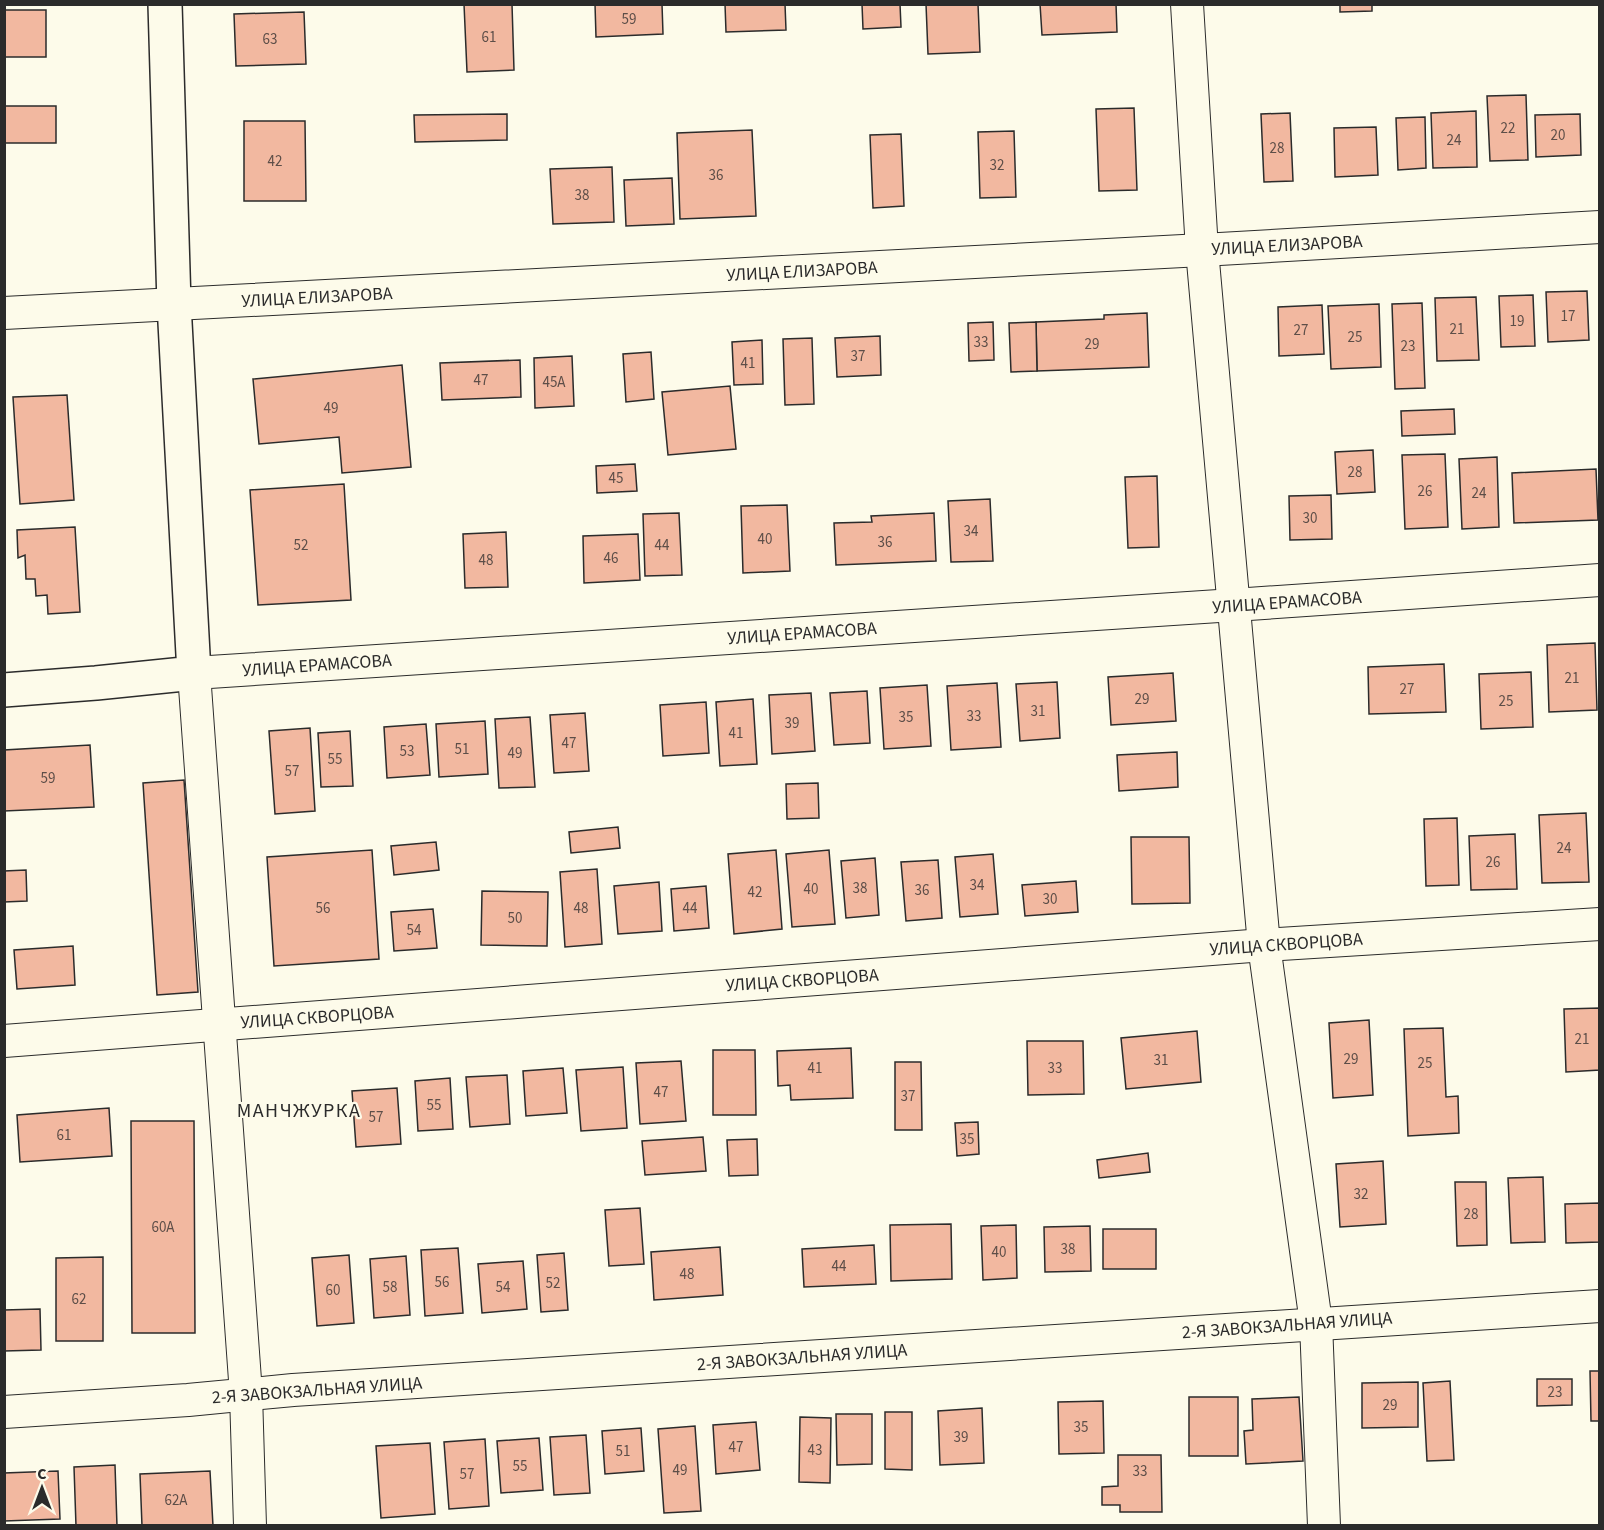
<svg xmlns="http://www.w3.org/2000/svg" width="1604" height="1530" font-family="'Source Sans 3',sans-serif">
<rect width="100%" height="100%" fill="#fdfbea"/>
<g fill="#f2b8a0" stroke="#2b2b2b" stroke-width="1.5">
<polygon points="464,4 512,4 514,70 467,72"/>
<polygon points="595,4 662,4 663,34 596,37"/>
<polygon points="725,4 785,4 786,30 726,32"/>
<polygon points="862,4 900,4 901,27 863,29"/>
<polygon points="926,4 978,4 980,52 928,54"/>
<polygon points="1040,4 1116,4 1117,32 1042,35"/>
<polygon points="1340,4 1372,4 1372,11 1340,12"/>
<polygon points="4,10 46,10 46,57 5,57 5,106 56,106 56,143 4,143"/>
<polygon points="304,12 306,64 236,66 234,14"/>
<polygon points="1526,95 1528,160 1490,161 1487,96"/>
<polygon points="1134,108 1137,190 1099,191 1096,109"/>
<polygon points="1476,111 1477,167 1433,168 1431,113"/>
<polygon points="1290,113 1293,181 1264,182 1261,114"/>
<polygon points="507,114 507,140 415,142 414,115"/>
<polygon points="1580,114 1581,155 1536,157 1535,115"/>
<polygon points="1425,117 1426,168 1398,170 1396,118"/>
<polygon points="244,121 305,121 306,201 244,201"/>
<polygon points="1376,127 1378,175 1335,177 1334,128"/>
<polygon points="752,130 756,216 680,219 677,133"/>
<polygon points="1014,131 1016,197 980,198 978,132"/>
<polygon points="901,134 904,206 873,208 870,135"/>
<polygon points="612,167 614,222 553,224 550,169"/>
<polygon points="672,178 674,224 626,226 624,180"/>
<polygon points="1587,291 1589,340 1548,342 1546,292"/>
<polygon points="1533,295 1535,346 1501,347 1499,296"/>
<polygon points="1476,297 1479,360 1437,361 1435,298"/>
<polygon points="1422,303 1425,388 1395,389 1392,304"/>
<polygon points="1379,304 1381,367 1331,369 1328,306"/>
<polygon points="1322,305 1324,354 1279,356 1278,307"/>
<polygon points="1147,313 1149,367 1037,371 1036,322 1104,319 1104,315"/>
<polygon points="993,322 994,360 969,361 968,323"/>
<polygon points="1036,322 1037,371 1011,372 1009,323"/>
<polygon points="880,336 881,375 837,377 835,338"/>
<polygon points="812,338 814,404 785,405 783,339"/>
<polygon points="762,340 763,384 734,385 732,342"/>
<polygon points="651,352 654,399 626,402 623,354"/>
<polygon points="572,356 574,406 535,408 534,358"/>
<polygon points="520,360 521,397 442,400 440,363"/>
<polygon points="402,365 411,467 342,473 339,437 259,444 253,379"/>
<polygon points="730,386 736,449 668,455 662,392"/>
<polygon points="67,395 74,500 20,504 13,397"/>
<polygon points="1454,409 1455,434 1402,436 1401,411"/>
<polygon points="1373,450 1375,492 1337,494 1335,452"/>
<polygon points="1445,454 1448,527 1405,529 1402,455"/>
<polygon points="1497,457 1499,527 1462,529 1459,459"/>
<polygon points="635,464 637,491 597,493 596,466"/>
<polygon points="1596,469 1598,520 1514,523 1512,473"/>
<polygon points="1157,476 1159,547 1128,548 1125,477"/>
<polygon points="344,484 351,600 258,605 250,490"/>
<polygon points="1331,495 1332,539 1290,540 1289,496"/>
<polygon points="990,499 993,561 951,562 948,501"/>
<polygon points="787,505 790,571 743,573 741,506"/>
<polygon points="679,513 682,575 645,576 643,514"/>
<polygon points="934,513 936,561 836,565 834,523 872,522 871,516"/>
<polygon points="75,527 80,612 48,614 47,595 36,596 35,579 26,579 25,555 18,558 17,530"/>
<polygon points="506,532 508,587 465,588 463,534"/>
<polygon points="638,534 640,580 584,583 583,536"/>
<polygon points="1595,643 1597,710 1549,712 1547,645"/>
<polygon points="1444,664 1446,712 1369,714 1368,667"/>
<polygon points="1531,672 1533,727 1481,729 1479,674"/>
<polygon points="1173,673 1176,721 1111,725 1108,677"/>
<polygon points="1057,682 1060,738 1020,741 1016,684"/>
<polygon points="997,683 1001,747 951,750 947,686"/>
<polygon points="927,685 931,746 884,749 880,688"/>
<polygon points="867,691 870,743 834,745 830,693"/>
<polygon points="811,693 815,751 772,754 769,695"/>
<polygon points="753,699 757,764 720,766 716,702"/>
<polygon points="706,702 709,753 663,756 660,705"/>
<polygon points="585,713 589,771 554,773 550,715"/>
<polygon points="530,717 535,787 499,788 495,719"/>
<polygon points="485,721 488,774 439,777 436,724"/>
<polygon points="426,724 430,775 387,778 384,727"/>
<polygon points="310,728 315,811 275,814 269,731"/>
<polygon points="350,731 353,786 321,787 318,733"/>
<polygon points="90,745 94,807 4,811 4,750"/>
<polygon points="1177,752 1178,787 1119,791 1117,755"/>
<polygon points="184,780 198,992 157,995 143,783"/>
<polygon points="818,783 819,818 787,819 786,784"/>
<polygon points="1586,813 1589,882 1542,883 1539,815"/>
<polygon points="1457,818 1459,885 1426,886 1424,819"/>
<polygon points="618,827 620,848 571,853 569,832"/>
<polygon points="1515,834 1517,889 1471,890 1469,836"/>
<polygon points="1131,837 1189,837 1190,903 1132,904"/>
<polygon points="436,842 439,870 394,875 391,846"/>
<polygon points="372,850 379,959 274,966 267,857"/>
<polygon points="776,850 782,929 734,934 728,854"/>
<polygon points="829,850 835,924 792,927 786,854"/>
<polygon points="993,854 998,914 960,917 955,857"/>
<polygon points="875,858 879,915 846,918 841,861"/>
<polygon points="938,860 942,918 906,921 901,862"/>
<polygon points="597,869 602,944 565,947 560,872"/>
<polygon points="26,870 27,901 4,902 4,871"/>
<polygon points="1076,881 1078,912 1025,916 1022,885"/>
<polygon points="659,882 662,931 618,934 614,886"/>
<polygon points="706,886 709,928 674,931 671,889"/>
<polygon points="482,891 548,892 547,946 481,945"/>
<polygon points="433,909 437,948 394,951 391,912"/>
<polygon points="73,946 75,985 17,989 14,950"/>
<polygon points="1600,1008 1600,1070 1566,1072 1564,1009"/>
<polygon points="1369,1020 1373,1095 1333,1098 1329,1023"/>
<polygon points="1443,1028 1446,1097 1458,1096 1459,1133 1408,1136 1404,1029"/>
<polygon points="1197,1031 1201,1082 1126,1089 1121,1038"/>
<polygon points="1027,1041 1083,1041 1084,1094 1028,1095"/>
<polygon points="851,1048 853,1098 791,1100 790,1085 778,1086 777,1051"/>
<polygon points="713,1050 755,1050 756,1115 713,1115"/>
<polygon points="681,1061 686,1121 640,1124 636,1063"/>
<polygon points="895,1062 921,1062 922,1130 895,1130"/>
<polygon points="623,1067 627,1128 581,1131 576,1070"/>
<polygon points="563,1068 567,1113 526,1116 523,1071"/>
<polygon points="507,1075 510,1124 470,1127 466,1077"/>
<polygon points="450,1078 453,1129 418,1131 415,1081"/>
<polygon points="397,1088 401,1144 356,1147 352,1091"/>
<polygon points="109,1108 112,1156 20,1162 17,1115"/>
<polygon points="131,1121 194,1121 195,1333 132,1333"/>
<polygon points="978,1122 979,1154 957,1156 955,1123"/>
<polygon points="703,1137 706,1171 645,1175 642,1141"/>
<polygon points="757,1139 758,1175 729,1176 727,1140"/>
<polygon points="1148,1153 1150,1172 1099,1178 1097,1160"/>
<polygon points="1383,1161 1386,1224 1340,1227 1336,1164"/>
<polygon points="1543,1177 1545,1242 1511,1243 1508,1178"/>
<polygon points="1455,1182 1486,1182 1487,1245 1457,1246"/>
<polygon points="1600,1203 1600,1242 1566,1243 1565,1204"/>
<polygon points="640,1208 644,1264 609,1266 605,1210"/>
<polygon points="951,1224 952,1279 891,1281 890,1225"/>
<polygon points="1016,1225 1017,1278 983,1280 981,1226"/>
<polygon points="1090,1226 1091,1271 1045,1272 1044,1227"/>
<rect x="1103" y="1229" width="53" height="40"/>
<polygon points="874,1245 876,1284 804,1287 802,1249"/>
<polygon points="720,1247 723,1295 654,1300 651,1252"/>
<polygon points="458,1248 463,1313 425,1316 421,1250"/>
<polygon points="564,1253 568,1310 541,1312 537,1255"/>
<polygon points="349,1255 354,1323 317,1326 312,1258"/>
<polygon points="406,1256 410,1315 374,1318 370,1259"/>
<polygon points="103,1257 103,1341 56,1341 56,1258"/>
<polygon points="523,1261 527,1309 482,1313 478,1264"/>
<polygon points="40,1309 41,1350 4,1351 4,1310"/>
<polygon points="1590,1371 1600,1371 1600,1421 1591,1421"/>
<polygon points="1537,1379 1572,1379 1572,1405 1537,1406"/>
<polygon points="1450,1381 1454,1460 1427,1461 1423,1383"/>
<polygon points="1418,1382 1418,1427 1362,1428 1362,1383"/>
<rect x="1189" y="1397" width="49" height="59"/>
<polygon points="1299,1397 1303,1461 1246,1464 1244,1431 1253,1430 1252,1399"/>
<polygon points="1103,1401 1104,1453 1059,1454 1058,1402"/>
<polygon points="982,1408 984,1463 940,1465 938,1411"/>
<polygon points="885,1412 912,1412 912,1470 885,1469"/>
<polygon points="836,1414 872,1414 872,1464 837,1465"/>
<polygon points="800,1417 831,1418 830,1483 799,1482"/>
<polygon points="756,1422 760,1470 716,1474 713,1425"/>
<polygon points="695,1426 701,1511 664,1513 658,1429"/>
<polygon points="641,1428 644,1471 605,1474 602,1431"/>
<polygon points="586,1435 590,1493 554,1495 550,1437"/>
<polygon points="539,1438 543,1490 501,1493 497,1441"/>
<polygon points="485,1439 489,1506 449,1509 444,1442"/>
<polygon points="430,1443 435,1514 381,1518 376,1446"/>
<polygon points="1118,1455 1161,1455 1162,1512 1120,1512 1120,1505 1102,1505 1102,1487 1118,1486"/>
<polygon points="115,1465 117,1526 76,1526 74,1467"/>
<polygon points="58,1471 60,1519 4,1521 4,1473"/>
<polygon points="210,1471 213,1526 142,1526 140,1474"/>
</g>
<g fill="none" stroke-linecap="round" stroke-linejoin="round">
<g stroke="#2b2b2b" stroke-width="34">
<g id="street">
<polyline points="1187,4 1202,250 1264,945 1316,1323 1324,1526"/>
<polyline points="4,313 1202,250 1600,227"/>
<polyline points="4,1041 1264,945 1600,924"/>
<polyline points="4,1412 188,1400 293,1390 1600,1306"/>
<polyline points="250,1526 246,1394 194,673 1234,605 1600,580"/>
</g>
</g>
<g stroke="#2b2b2b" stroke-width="36">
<polyline id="primary" points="4,690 96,683 194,673 174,304 165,4"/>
</g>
<use href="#street" stroke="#fdfbea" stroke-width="32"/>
<use href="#primary" stroke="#fdfbea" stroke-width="33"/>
</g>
<g text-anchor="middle" stroke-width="4.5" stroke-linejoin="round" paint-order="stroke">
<g font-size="15" fill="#5d4e48">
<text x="629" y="24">59</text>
<text x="489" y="42">61</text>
<text x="270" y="44">63</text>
<text x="1508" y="133">22</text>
<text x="1558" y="140">20</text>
<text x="1454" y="145">24</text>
<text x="1277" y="153">28</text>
<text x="275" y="166">42</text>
<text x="997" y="170">32</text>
<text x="716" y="180">36</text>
<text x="582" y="200">38</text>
<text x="1568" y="321">17</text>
<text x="1517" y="326">19</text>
<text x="1457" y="334">21</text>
<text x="1301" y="335">27</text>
<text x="1355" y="342">25</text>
<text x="981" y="347">33</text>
<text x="1092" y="349">29</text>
<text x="1408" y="351">23</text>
<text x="858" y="361">37</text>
<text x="748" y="368">41</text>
<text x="481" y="385">47</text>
<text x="554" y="387">45А</text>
<text x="331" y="413">49</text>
<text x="1355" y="477">28</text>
<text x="616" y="483">45</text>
<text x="1425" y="496">26</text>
<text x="1479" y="498">24</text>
<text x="1310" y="523">30</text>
<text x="971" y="536">34</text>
<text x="765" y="544">40</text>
<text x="885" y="547">36</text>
<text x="301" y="550">52</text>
<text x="662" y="550">44</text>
<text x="611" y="563">46</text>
<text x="486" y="565">48</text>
<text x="1572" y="683">21</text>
<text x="1407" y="694">27</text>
<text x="1142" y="704">29</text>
<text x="1506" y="706">25</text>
<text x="1038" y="716">31</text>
<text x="974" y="721">33</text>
<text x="906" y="722">35</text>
<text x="792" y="728">39</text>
<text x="736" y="738">41</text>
<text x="569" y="748">47</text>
<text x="462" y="754">51</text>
<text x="407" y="756">53</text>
<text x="515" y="758">49</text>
<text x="335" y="764">55</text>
<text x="292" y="776">57</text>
<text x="48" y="783">59</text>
<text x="1564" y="853">24</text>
<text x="1493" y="867">26</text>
<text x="977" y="890">34</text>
<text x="860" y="893">38</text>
<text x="811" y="894">40</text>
<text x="922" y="895">36</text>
<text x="755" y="897">42</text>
<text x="1050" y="904">30</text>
<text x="323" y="913">56</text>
<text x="581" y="913">48</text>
<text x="690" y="913">44</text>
<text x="515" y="923">50</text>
<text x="414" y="935">54</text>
<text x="1582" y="1044">21</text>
<text x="1351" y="1064">29</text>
<text x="1161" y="1065">31</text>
<text x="1425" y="1068">25</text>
<text x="815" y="1073">41</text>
<text x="1055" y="1073">33</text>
<text x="661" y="1097">47</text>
<text x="908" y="1101">37</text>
<text x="434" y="1110">55</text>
<text x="376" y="1122">57</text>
<text x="64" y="1140">61</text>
<text x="967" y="1144">35</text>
<text x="1361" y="1199">32</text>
<text x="1471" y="1219">28</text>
<text x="163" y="1232">60А</text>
<text x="1068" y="1254">38</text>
<text x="999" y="1257">40</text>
<text x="839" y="1271">44</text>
<text x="687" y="1279">48</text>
<text x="442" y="1287">56</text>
<text x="553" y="1288">52</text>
<text x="390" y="1292">58</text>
<text x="503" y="1292">54</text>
<text x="333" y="1295">60</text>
<text x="79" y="1304">62</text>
<text x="1555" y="1397">23</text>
<text x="1390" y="1410">29</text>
<text x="1081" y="1432">35</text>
<text x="961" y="1442">39</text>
<text x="736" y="1452">47</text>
<text x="815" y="1455">43</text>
<text x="623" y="1456">51</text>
<text x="520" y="1471">55</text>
<text x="680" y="1475">49</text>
<text x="1140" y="1476">33</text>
<text x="467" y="1479">57</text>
<text x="176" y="1505">62А</text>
</g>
<g font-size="18" fill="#2b2b2b" stroke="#fdfbea">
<text transform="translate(1287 245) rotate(-3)" y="6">УЛИЦА ЕЛИЗАРОВА</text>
<text transform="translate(802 271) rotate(-3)" y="6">УЛИЦА ЕЛИЗАРОВА</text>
<text transform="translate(317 297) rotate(-3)" y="6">УЛИЦА ЕЛИЗАРОВА</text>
<text transform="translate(1287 602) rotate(-4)" y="6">УЛИЦА ЕРАМАСОВА</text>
<text transform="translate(802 633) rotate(-4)" y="6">УЛИЦА ЕРАМАСОВА</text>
<text transform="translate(317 665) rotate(-4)" y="6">УЛИЦА ЕРАМАСОВА</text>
<text transform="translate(1286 944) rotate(-4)" y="6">УЛИЦА СКВОРЦОВА</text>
<text transform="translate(802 980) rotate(-4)" y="6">УЛИЦА СКВОРЦОВА</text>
<text transform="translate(317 1017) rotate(-4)" y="6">УЛИЦА СКВОРЦОВА</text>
<text transform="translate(1287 1325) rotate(-4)" y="6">2-Я ЗАВОКЗАЛЬНАЯ УЛИЦА</text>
<text transform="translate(802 1357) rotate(-4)" y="6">2-Я ЗАВОКЗАЛЬНАЯ УЛИЦА</text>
<text transform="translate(317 1390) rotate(-4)" y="6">2-Я ЗАВОКЗАЛЬНАЯ УЛИЦА</text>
</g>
<g font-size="20" letter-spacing="1.5" fill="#2b2b2b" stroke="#fdfbea">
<text x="299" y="1117">МАНЧЖУРКА</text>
</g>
</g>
<rect width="1604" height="1530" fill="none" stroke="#2b2b2b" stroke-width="12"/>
<g transform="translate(42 1488)" stroke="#fdfbea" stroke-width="4.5" paint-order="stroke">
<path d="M0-4.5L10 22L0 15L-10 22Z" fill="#2b2b2b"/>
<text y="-9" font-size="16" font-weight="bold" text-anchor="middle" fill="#2b2b2b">С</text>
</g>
</svg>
